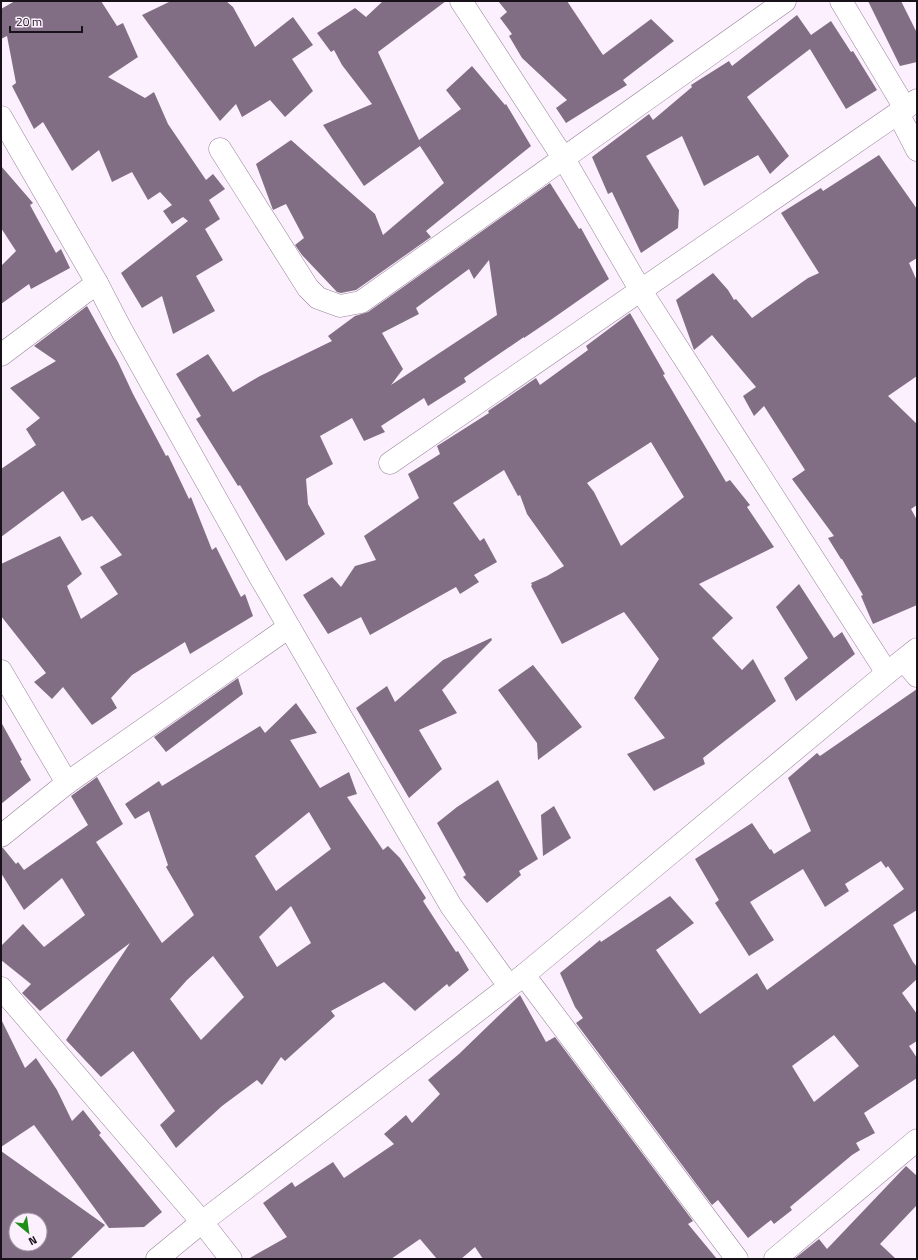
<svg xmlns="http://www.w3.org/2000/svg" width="918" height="1260" font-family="'Titillium Web',sans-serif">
<rect width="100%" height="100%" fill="#fceffe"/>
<g fill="#826e84" fill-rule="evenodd">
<polygon points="15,1 101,1 117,26 123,23 138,57 108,77 145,98 154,92 168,124 206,180 213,174 225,189 209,200 220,219 205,229 223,260 196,276 215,311 173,334 162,296 142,308 121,273 188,221 183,217 172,224 163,211 172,205 160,192 148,200 132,172 112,182 99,150 72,171 43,122 34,129 12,86 16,83 7,36 1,39 1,9"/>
<polygon points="171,1 226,1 233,7 255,47 293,17 313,45 292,59 313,91 285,117 270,100 242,117 236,104 220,121 142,15"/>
<polygon points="383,1 446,1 378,52 419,140 461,109 446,90 472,66 505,105 506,104 531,146 426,231 431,237 356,290 341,293 337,292 302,255 295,245 304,238 286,204 273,210 256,164 291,140 375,214 383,235 444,183 420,146 364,186 323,125 372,104 342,65 334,50 331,52 317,33 355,8 366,17"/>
<polygon points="498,1 567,1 603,55 651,19 674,41 623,80 627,85 566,123 556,108 567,100 522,58 509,36 512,34 500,18 507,12"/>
<polygon points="868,1 901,1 917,33 917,62 900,66"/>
<polygon points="797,15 811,35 831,21 851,52 853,51 877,90 846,109 810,49 747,97 789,156 770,174 758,155 704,186 682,136 646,156 679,210 678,228 641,253 612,192 608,194 592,157 649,114 653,120 692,87 691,85 729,61 732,66"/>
<polygon points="879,155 917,209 917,258 909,263 917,281 917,376 888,396 917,424 917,505 911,509 917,520 917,605 873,624 861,596 863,595 842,559 841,559 828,538 834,536 792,479 805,470 764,406 754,416 743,396 756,387 712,335 694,350 676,300 713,273 728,290 734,300 736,299 752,318 808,278 819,273 781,213 821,188 823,191"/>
<polygon points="1,166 33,203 30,205 56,253 61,249 70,268 31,289 29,284 1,304 1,266 16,251 1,228"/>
<path d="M 550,183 L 579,229 L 581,228 L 609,279 L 552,319 L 524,338 L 524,337 L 464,378 L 466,382 L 428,406 L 424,398 L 381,426 L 385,432 L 364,441 L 352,418 L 320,436 L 333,464 L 306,479 L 308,504 L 325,534 L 286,561 L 240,485 L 238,486 L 196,419 L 201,416 L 176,374 L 208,354 L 233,392 L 260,376 L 332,341 L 328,336 L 355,316 L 368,312 ZM 489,260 L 497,315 L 391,385 L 403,369 L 382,333 L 419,314 L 416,308 L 469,269 L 474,279 Z"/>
<polygon points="87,306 118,362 133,394 166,456 168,455 189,499 191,497 212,550 216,547 241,597 245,594 253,616 190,654 185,642 132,675 111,698 117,708 92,725 63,687 52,699 34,682 46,673 1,616 1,564 60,536 82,574 67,586 81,619 118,594 100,567 122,555 92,516 82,521 63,491 1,537 1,469 36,445 26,429 40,418 10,388 56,361 34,346"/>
<path d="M 630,313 L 665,374 L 663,375 L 726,482 L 730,480 L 750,505 L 747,507 L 774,547 L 699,584 L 733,618 L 712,638 L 742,670 L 753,659 L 776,701 L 703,758 L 705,764 L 654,791 L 627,754 L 665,738 L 634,698 L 659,659 L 624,612 L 562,644 L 531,586 L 532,585 L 531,583 L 547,576 L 564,566 L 527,514 L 520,495 L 518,496 L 504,470 L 453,503 L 480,541 L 484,538 L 497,562 L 474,575 L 479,582 L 460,594 L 456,587 L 370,635 L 361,617 L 328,634 L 303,595 L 332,577 L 341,587 L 355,566 L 376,560 L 364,536 L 419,498 L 408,474 L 440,454 L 437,446 L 489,413 L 488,411 L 536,378 L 540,385 L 588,350 L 586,346 ZM 651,442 L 684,497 L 621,546 L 594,492 L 587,483 Z"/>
<polygon points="799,584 834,638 842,632 855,654 796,701 784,678 808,658 776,607"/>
<polygon points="491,638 492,640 442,690 457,713 419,730 442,769 409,798 356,708 387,686 395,702 443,660"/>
<polygon points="533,665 582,727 538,760 537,743 498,690"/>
<polygon points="238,678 243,694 166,752 154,737"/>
<path d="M 917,689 L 917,910 L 893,925 L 913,962 L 917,967 L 917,979 L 902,993 L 917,1014 L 917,1041 L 909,1046 L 917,1058 L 917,1078 L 864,1113 L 875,1133 L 856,1143 L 860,1150 L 852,1155 L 790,1207 L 792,1210 L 774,1224 L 771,1220 L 748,1238 L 718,1200 L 712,1205 L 576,1023 L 583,1018 L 575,1007 L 560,973 L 600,940 L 601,942 L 670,896 L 694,923 L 656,950 L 700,1014 L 757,973 L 767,990 L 904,889 L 888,866 L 886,868 L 881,861 L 845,884 L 849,891 L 825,907 L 803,869 L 750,902 L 774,940 L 749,956 L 715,903 L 719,900 L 695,859 L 752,823 L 770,850 L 771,849 L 774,854 L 811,831 L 788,778 L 817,753 L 820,756 ZM 834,1035 L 859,1066 L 814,1102 L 792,1066 Z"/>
<path d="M 296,703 L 317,733 L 290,740 L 320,788 L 349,772 L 357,794 L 347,797 L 383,850 L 388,846 L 400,858 L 426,898 L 423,901 L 456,952 L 458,951 L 469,970 L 449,987 L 447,984 L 415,1011 L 384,982 L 331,1011 L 335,1016 L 285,1061 L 281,1057 L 262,1085 L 257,1080 L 222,1106 L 176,1148 L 160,1125 L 175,1111 L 133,1051 L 101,1077 L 66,1040 L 130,943 L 40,1011 L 22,993 L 31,984 L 1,960 L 1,946 L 23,924 L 44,947 L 85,915 L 62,878 L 24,910 L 1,873 L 1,848 L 3,848 L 16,864 L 18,862 L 24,870 L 88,825 L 71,796 L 97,777 L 123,824 L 96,842 L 162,943 L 194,915 L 166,867 L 168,865 L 149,811 L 135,819 L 125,804 L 159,781 L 162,786 L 260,726 L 265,733 ZM 309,812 L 331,849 L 276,891 L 255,856 ZM 291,906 L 311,943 L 277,967 L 259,937 ZM 213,956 L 244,997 L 201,1040 L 170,999 L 187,980 Z"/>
<polygon points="1,722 22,760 20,761 31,780 1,804"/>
<polygon points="498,780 538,859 519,871 521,875 487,903 463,877 466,875 437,823 457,807"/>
<polygon points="554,806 571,838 543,856 541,815"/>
<polygon points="520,995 546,1042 555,1037 693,1221 688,1224 717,1259 483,1259 475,1247 461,1259 437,1259 420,1239 391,1259 248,1259 287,1237 263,1203 292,1182 295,1187 333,1162 344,1178 394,1144 384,1134 406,1115 412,1123 440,1094 428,1080 459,1054"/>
<polygon points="1,1019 25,1068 36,1058 57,1090 72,1121 83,1110 101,1133 99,1135 162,1212 144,1227 109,1228 34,1125 1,1147"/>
<path d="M 1,1151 L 105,1225 L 70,1259 L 1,1259 ZM 16,1220 L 40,1220 L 40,1244 L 16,1244 Z"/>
<polygon points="906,1166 917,1176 917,1205 880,1244 896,1259 794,1259 819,1239 827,1249"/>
</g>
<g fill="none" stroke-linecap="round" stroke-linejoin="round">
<g stroke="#97839a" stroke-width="23">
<g id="street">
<polyline points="461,1 564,159 641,291 887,673"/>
<polyline points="841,1 905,108"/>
<polyline points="898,113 917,150"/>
<polyline points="1,117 97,283 122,331 260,577 451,906 509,986"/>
<polyline points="220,149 308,288 318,298 340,306 361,302 785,1"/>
<polyline points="1,355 97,283"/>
<polyline points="390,463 917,100"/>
<polyline points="904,660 917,676"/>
<polyline points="1,671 67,783"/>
<polyline points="1,836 67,783 289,627"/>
<polyline points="524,975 737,1259"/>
<polyline points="1,988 202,1222 231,1259"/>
<polyline points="157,1259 202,1222 524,975 887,673 917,649"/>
<polyline points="775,1259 917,1140"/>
</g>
</g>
<use href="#street" stroke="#fff" stroke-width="22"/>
</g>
<rect width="918" height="1260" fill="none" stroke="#19111a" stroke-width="4"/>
<g transform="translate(28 1232) rotate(151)"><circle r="19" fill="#fceffe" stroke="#a196a3"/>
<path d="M0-3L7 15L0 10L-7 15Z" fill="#1d8e16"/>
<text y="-6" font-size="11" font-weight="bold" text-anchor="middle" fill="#19111a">N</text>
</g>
<path d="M10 26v6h72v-6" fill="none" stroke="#19111a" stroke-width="2"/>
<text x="16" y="26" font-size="12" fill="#19111a" stroke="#fceffe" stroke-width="3" paint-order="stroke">20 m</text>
</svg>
